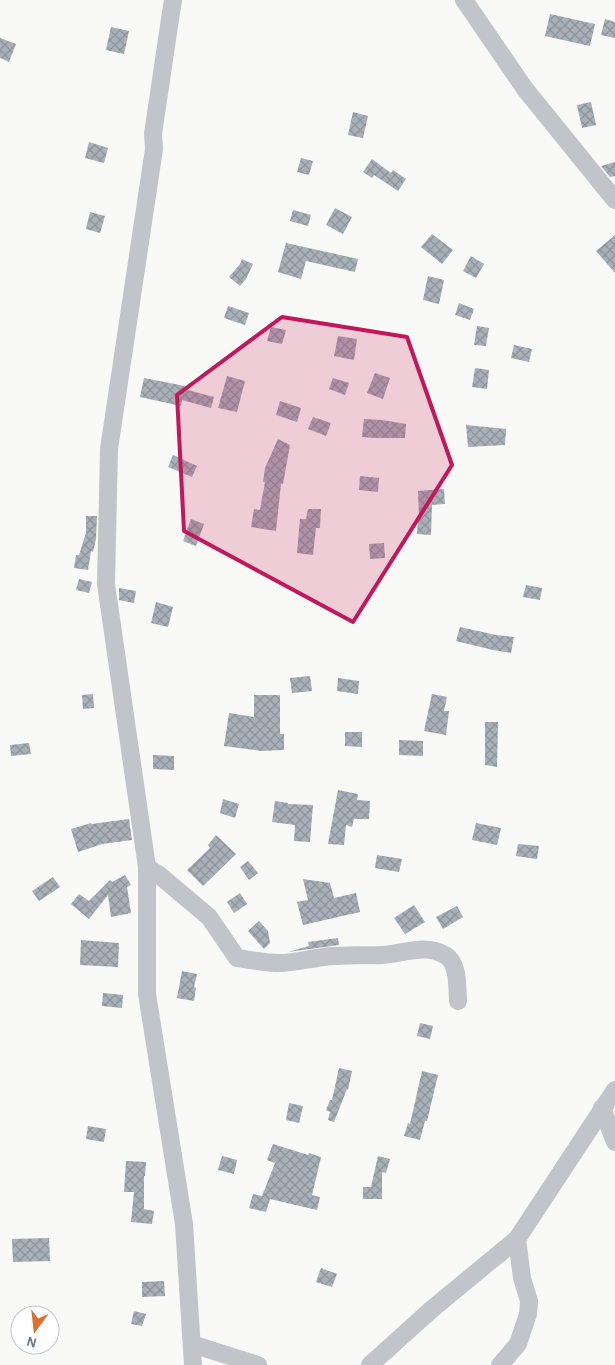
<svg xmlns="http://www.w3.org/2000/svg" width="615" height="1365" font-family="'Alegreya Sans',sans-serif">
<defs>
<pattern id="building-cross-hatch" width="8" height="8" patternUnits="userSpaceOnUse" patternTransform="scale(1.25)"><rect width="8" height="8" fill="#a9b0b8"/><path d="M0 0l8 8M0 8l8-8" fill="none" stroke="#8e949b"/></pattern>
</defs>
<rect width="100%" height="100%" fill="#f9faf7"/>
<g fill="url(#building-cross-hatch)">
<polygon points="550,14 595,24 590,46 545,36"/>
<polygon points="605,19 615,22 615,38 601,35"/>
<polygon points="111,27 129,31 124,54 106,50"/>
<polygon points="0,38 16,44 9,62 0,58"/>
<polygon points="591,102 596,125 582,128 577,105"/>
<polygon points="353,112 368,116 363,138 348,135"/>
<polygon points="89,142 108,148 104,163 85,158"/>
<polygon points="301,158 313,161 309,175 297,172"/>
<polygon points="372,159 391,173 393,170 406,179 398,191 374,175 372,178 363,172"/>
<polygon points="615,162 615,176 610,177 601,166"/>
<polygon points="335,208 352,217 343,234 326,225"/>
<polygon points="293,210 311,215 308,226 290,221"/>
<polygon points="90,212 105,216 100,233 86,229"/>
<polygon points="432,234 453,250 442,264 421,247"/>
<polygon points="615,235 615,273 596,251"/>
<polygon points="286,243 358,259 355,272 306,261 301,279 278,272"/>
<polygon points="471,256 484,264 476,278 463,271"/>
<polygon points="242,259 253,264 246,279 240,286 229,277 240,264"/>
<polygon points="428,276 444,280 439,304 423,300"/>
<polygon points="459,303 474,309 470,320 455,315"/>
<polygon points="228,306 249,313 245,325 224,318"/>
<polygon points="477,326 489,328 486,346 474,345"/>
<polygon points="271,327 286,330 282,344 267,341"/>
<polygon points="338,336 357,339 354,360 334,356"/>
<polygon points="514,345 532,349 529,362 511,358"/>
<polygon points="475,368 489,370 487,389 472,387"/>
<polygon points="375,373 390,378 383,399 367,393"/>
<polygon points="227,376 245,381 237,412 218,408"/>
<polygon points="144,378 185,386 184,389 214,397 211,408 182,400 181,406 140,397"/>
<polygon points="333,378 349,383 345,395 329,389"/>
<polygon points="280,401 301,408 297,422 276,415"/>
<polygon points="313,417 331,423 326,436 308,429"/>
<polygon points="364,419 382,420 406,424 405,438 374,438 362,437"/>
<polygon points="466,425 506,429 505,445 468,447"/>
<polygon points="278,439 290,445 283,484 281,484 276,531 251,527 254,509 260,510 265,482 263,482 265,468"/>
<polygon points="173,455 197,466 192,477 168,467"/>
<polygon points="360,476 379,478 378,492 359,490"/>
<polygon points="444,489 445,504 432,505 431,535 417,534 418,517 419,517 418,491"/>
<polygon points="308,509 321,509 320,528 316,528 313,555 297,553 300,519 306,519"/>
<polygon points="86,516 97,516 96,539 93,552 91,551 88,570 74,568 76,555 79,555 86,533"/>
<polygon points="191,519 204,524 196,546 183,541"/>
<polygon points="384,543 385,558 370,559 369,544"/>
<polygon points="79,579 92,582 89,593 76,590"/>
<polygon points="526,585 542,588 540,600 523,597"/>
<polygon points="119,588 136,591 134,603 119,600"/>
<polygon points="156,602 173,607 168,627 151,623"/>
<polygon points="460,627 496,635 514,637 511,653 493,650 456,641"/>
<polygon points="310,676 312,691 292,693 290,678"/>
<polygon points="338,678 359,681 358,694 337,691"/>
<polygon points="93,694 94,708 83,709 82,695"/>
<polygon points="432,694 447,697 444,711 449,711 446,735 424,731"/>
<polygon points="254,695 280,695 280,734 284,734 284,750 261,751 224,746 229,713 254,717"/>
<polygon points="485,722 498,722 497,767 485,765"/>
<polygon points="345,732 362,732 362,747 345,746"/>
<polygon points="399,740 423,741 423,756 399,755"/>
<polygon points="29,743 31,754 11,756 10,745"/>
<polygon points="153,755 174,756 174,770 153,769"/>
<polygon points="338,790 358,794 357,800 370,801 369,819 354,819 352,827 346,825 344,845 328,844"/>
<polygon points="223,799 239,804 235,818 220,813"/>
<polygon points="275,801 288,803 288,804 313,805 310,842 294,841 295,825 272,822"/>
<polygon points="129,819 132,840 102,844 78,852 71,829 91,823 92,824"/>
<polygon points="476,823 501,828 497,845 472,840"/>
<polygon points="216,835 236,854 203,886 187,870 210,848 208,845"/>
<polygon points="518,844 539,846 537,859 516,856"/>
<polygon points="377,855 402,859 399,872 375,868"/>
<polygon points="248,861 258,873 249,880 240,867"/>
<polygon points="125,875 131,885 127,887 131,913 111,917 108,895 89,919 71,904 79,894 89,901 110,880 112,882"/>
<polygon points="53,877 60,887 39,901 32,891"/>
<polygon points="303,879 330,883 334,898 356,893 360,912 303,925 297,902 308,900"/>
<polygon points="240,893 247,904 234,913 227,902"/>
<polygon points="414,905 425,922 405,934 394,918"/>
<polygon points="457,906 463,917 443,929 436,917"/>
<polygon points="259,921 268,931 270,943 264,949 248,931"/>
<polygon points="338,938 339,945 288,952 309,946 308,942"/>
<polygon points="81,940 119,943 118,967 80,965"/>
<polygon points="182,971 197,974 194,987 196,988 194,1001 177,998"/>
<polygon points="103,993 123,995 122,1008 102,1006"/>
<polygon points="420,1023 433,1026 430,1039 417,1036"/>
<polygon points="339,1068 352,1071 348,1090 347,1089 334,1122 328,1120 330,1112 326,1110 330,1100 332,1100"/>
<polygon points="422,1071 438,1075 427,1121 425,1121 420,1140 404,1136 408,1123 410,1124"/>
<polygon points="289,1103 303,1106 299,1123 286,1120"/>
<polygon points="88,1126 106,1129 104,1142 86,1139"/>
<polygon points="273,1144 308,1155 309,1153 321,1157 312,1195 320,1197 317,1210 270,1199 266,1212 249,1208 253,1194 262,1196 275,1163 267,1160"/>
<polygon points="222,1156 237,1160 234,1174 218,1170"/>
<polygon points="378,1156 390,1159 386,1173 382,1172 382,1199 363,1199 363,1187 371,1187"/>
<polygon points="126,1161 146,1162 145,1176 144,1176 144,1209 154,1211 152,1224 131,1222 134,1192 124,1192"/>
<polygon points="49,1238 50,1261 13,1262 12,1239"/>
<polygon points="321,1268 337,1274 332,1287 316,1282"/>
<polygon points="164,1281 165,1296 142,1297 142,1282"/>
<polygon points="134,1311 146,1314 142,1326 131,1324"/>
</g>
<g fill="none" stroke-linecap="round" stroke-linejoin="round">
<g stroke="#c1c5c9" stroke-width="18">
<polyline points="173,0 170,19 153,134 154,149 109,449 106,584 147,867 147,994 184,1224 193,1365"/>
<polyline points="464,0 525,89 615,200"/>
<path d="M 147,867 L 158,874 L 209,917 L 237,958 C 251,960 266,963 279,963 C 292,963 304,960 317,958 C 338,954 360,956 382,955 C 403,954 425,943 445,955 C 459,963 457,987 458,1001"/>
<polyline points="602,1108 615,1142"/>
<polyline points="192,1344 258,1365"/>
<polyline points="370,1365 432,1309 517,1239 615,1090"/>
<polyline points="500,1365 518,1344 528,1314 529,1301 522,1278 517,1239"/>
</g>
</g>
<path fill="#c2185b" fill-opacity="0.2" stroke="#c2185b" stroke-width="4" stroke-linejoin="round" d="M 282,317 L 407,337 L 452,465 L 353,622 L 184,531 L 177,395 Z"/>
<g transform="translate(35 1330) rotate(195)"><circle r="24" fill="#ffffff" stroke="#c3c9cf"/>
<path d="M0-4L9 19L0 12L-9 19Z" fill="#de6f33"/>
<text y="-8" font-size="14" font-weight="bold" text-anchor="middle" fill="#6a7787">N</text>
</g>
</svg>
